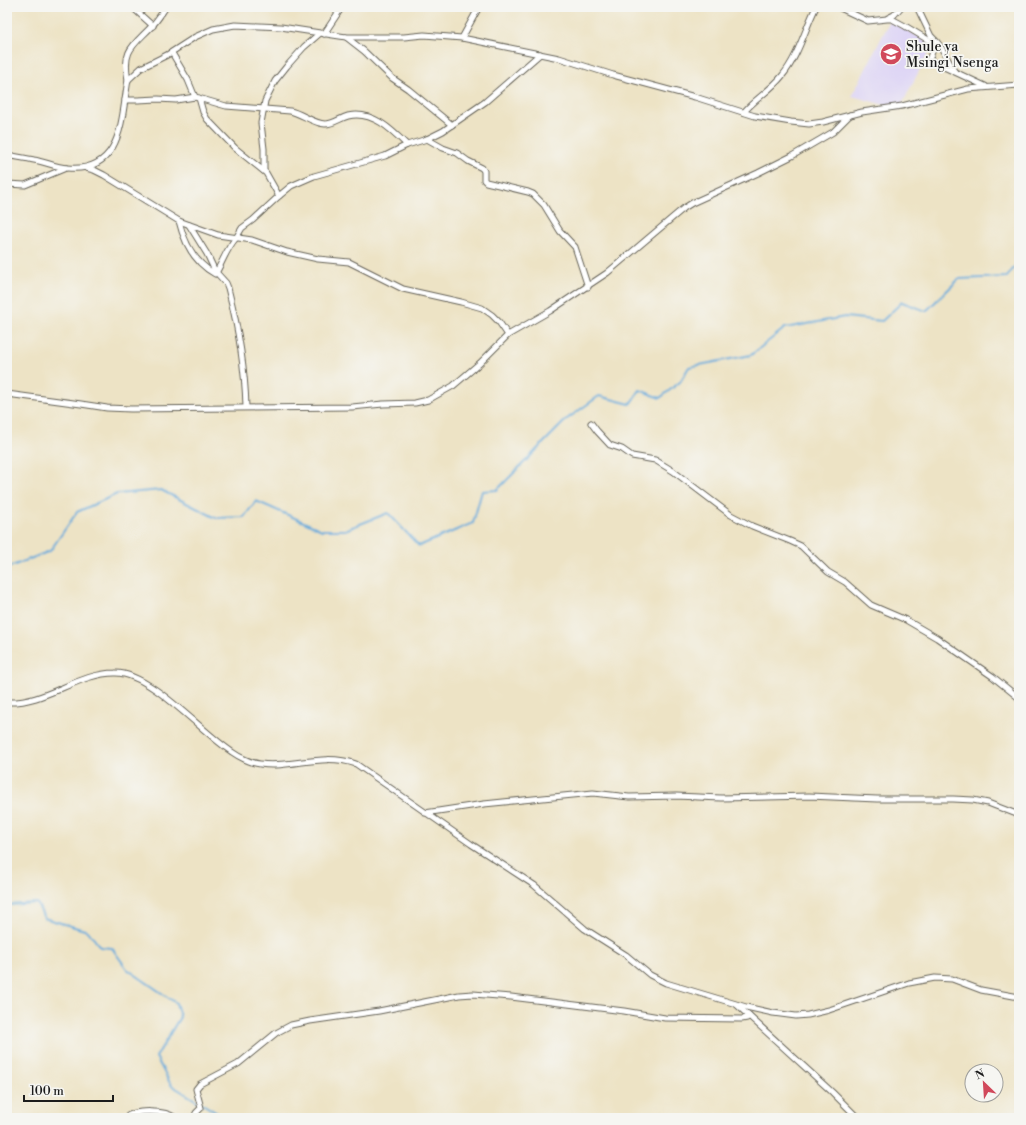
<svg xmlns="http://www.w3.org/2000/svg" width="1026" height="1125" font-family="'Libre Bodoni',serif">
<rect width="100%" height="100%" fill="#f6f6f2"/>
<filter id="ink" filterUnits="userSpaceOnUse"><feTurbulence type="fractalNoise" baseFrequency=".025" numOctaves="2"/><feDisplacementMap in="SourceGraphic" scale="8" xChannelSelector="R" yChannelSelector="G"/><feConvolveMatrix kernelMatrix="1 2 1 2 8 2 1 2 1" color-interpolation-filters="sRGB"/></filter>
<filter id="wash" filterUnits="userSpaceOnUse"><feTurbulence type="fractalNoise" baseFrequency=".012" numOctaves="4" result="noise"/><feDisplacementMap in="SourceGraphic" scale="16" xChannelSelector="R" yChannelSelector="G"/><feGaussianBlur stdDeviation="0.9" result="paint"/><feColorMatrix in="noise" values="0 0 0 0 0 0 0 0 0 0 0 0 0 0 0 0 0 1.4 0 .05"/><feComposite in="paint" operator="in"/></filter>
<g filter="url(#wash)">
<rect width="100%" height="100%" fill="#ede3c5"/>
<polygon fill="#ded5f5" points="890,21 933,44 899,110 892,107 852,96"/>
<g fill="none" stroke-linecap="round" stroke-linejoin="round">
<g stroke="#67abdc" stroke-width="2">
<polyline points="7,568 50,551 77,512 117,494 161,490 216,518 244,517 256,501 322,530 345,530 388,513 419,546 473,523 482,491 497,490 567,419 599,396 630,404 640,390 660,398 680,382 689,367 751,355 785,328 845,317 882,321 902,302 926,311 959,279 1007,277 1019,261"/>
<polyline points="7,905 37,903 44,918 88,931 100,947 112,948 127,969 176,1003 180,1017 156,1057 171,1085 197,1101"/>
<polyline points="201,1103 217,1113 219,1118"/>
</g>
</g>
</g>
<g filter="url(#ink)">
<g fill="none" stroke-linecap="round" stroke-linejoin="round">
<g stroke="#656257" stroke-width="7">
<g id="minor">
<polyline points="132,7 153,26"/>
<polyline points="838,7 868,21 887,19 892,19 905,26 935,44 929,60 985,86"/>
<polyline points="917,7 931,36 937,42 942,49 954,71"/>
<polyline points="888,18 894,15 901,7"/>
<polyline points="324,34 342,7"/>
<polyline points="346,37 364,51 392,78 408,89 452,125"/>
<polyline points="462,38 479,7"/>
<polyline points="172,53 188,80 195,97"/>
<path d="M 128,80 C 122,50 133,46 151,27 C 157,21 161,14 166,7"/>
<polyline points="199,98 203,112 207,119 235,148 266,173 279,196"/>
<path d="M 125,100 L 138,100 L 158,99 L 176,100 L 195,97 L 226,106 L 290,111 C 301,113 314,124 325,124 C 334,124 340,118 348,116 C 372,110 392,130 407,145"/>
<path d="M 744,112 C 755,99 771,90 782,76 C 798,57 805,29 816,7"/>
<polyline points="427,139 443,148 457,153 468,161 482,168 484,171 484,180 486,182 528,192 533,194 544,205 560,231 575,247 588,287"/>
<path d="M 7,155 C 16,157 25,158 34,160 C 45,162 56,167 67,168 C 123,173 121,119 128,80 L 141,68 L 167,55 L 195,37 L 213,29 L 235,25 L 281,27 L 346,37 L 404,37 L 424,35 L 462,38 L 559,58 L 613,75 L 695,97 L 755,116 L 791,122 L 809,124 L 823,122 L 862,112 L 902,106 L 968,89 L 1019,85"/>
<polyline points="86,168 94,170 104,175 179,221 218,235 252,240 287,252 318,259 349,262 403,289 461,302 482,308 492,315 499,322 508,335"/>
<polyline points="264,171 264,149 261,123 265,101 275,81 287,66 304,47 319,34"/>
<polyline points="7,184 25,185 66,168"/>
<path d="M 179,221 C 184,242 195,263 215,274"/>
<path d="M 189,225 L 207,254 L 215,271 L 226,283 L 228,288 C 238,327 245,367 246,407"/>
<polyline points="236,238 242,228 253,220 279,196 291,186 314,176 385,156 407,145 427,139 443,131 485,102 540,54"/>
<path d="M 216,273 C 223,261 227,248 236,238"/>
<polyline points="7,394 81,404 107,408 131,409 352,407 383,404 415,403 428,400 453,386 480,363 508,335 550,311 607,273 684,208 692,203 758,173 792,156 833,132 850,115"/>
<polyline points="591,423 597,431 610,445 622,449 632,456 655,460 673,471 731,515 752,526 790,541 801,546 828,572 845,582 871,605 906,620 937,638 992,676 1019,698"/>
<path d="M 7,702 C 45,704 78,673 115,673 C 150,672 202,733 232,752 C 239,757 251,763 260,764 C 292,769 321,752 356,764 L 471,844 L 534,885 L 585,929 L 626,955 L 650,975 L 666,983 L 746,1007 L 773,1013 L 796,1016 L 808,1015 L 829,1010 L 909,983 L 935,978 L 952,979 L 981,990 L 1019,997"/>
<polyline points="425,813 484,804 593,793 629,797 676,796 721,798 809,796 877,799 953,799 973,800 988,803 1019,815"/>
<polyline points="737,1005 832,1092 858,1118"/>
<path d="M 125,1118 C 135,1109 165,1110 176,1118"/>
<polyline points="194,1118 196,1113 201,1108 196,1089 200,1084 238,1064 276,1033 291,1025 310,1021 379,1011 459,995 473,994 511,997 624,1011 665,1018 742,1019 747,1018 749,1016"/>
</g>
</g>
<use href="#minor" stroke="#fff" stroke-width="5"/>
</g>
</g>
<defs>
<g id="school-disc" transform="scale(1.15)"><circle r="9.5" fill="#d1495b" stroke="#f6f6f2"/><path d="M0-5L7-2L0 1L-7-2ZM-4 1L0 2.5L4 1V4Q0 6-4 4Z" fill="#fff"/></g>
</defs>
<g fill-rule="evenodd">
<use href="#school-disc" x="891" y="54"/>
</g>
<g text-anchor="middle" stroke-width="3.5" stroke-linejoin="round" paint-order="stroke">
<g font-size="14" fill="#1c1c1c" stroke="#f6f6f2" text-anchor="start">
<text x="906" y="51">Shule ya<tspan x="906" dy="16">Msingi Nsenga</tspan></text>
</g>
</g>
<rect width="1026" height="1125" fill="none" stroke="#f6f6f2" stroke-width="24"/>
<g transform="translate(984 1083) rotate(335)"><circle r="19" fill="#f6f6f2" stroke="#9f9f9c"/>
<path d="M0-3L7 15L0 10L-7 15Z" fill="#d1495b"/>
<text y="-6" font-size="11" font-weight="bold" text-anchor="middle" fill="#1c1c1c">N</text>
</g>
<path d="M24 1095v6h89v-6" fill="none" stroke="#1c1c1c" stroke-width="2"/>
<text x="30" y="1095" font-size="12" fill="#1c1c1c" stroke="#f6f6f2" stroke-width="3" paint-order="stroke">100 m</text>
</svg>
